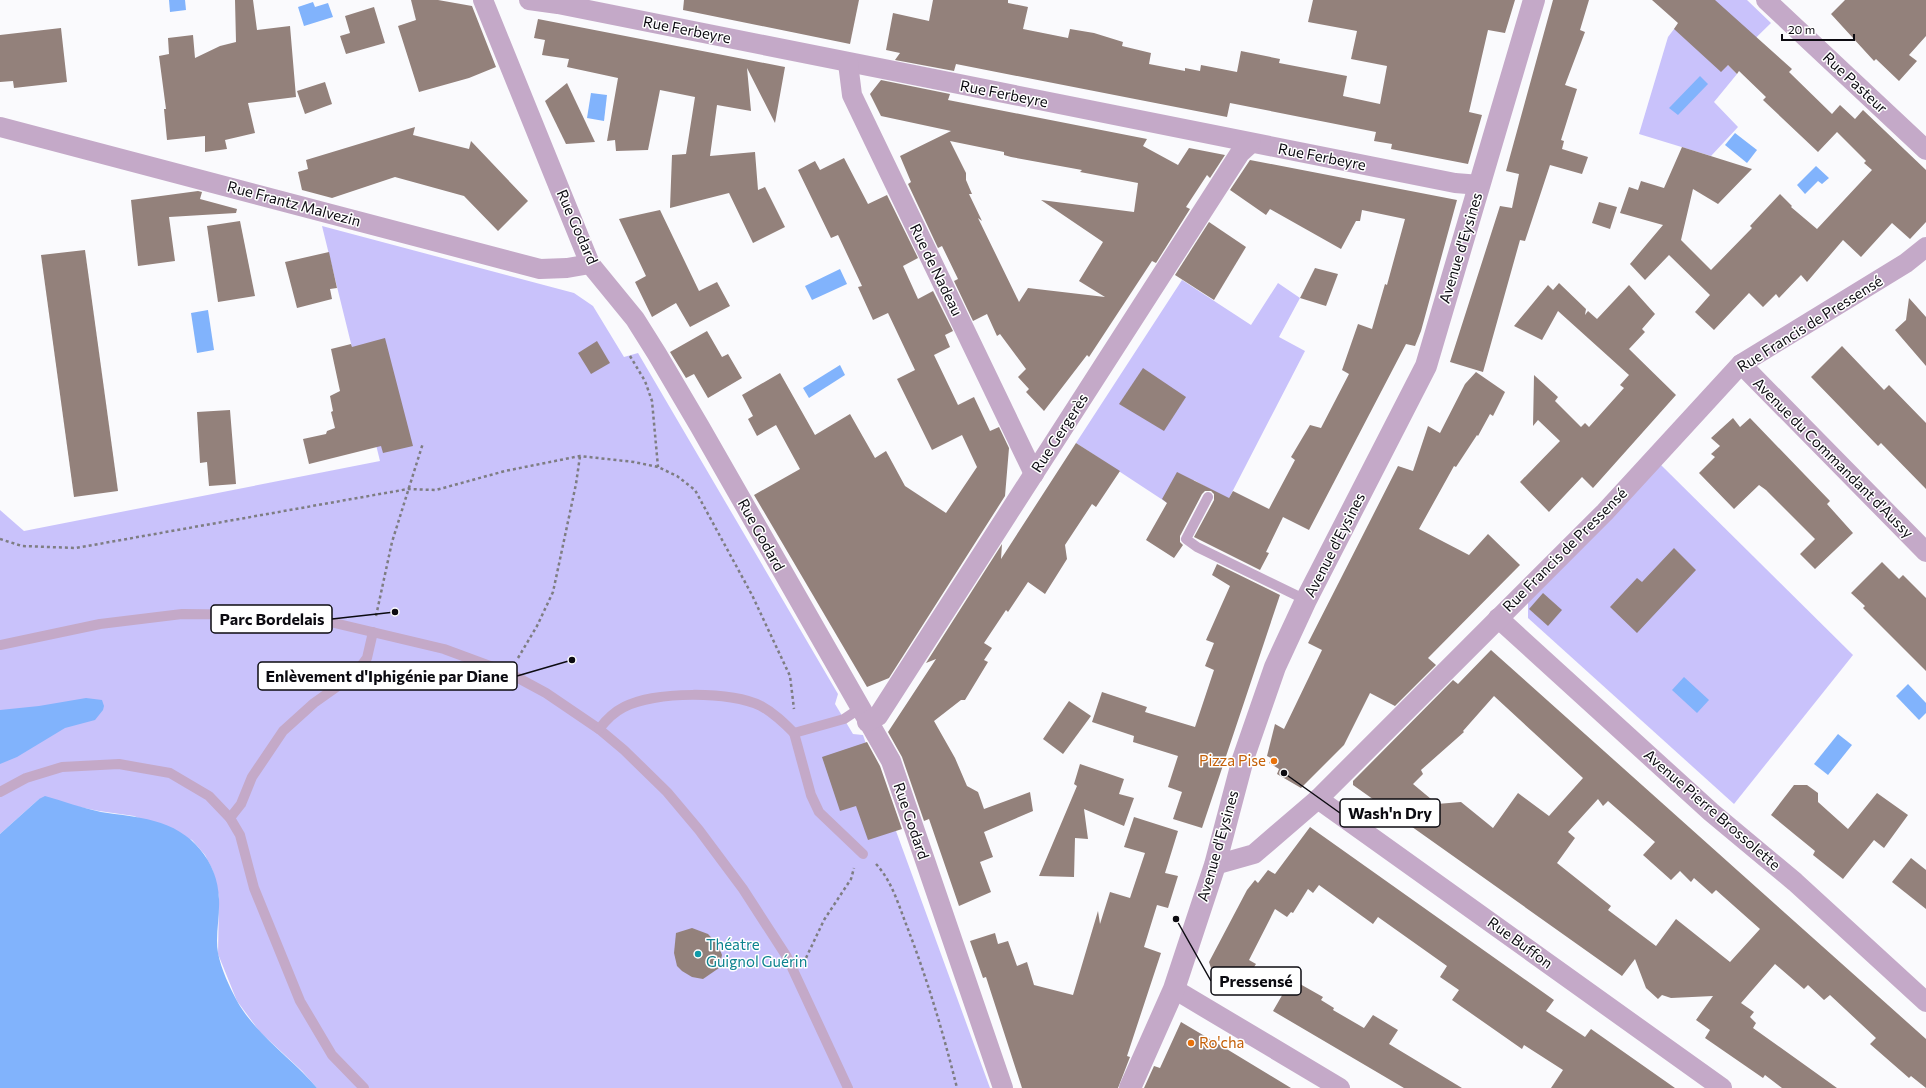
<svg xmlns="http://www.w3.org/2000/svg" width="1926" height="1088" font-family="Commissioner,sans-serif">
<rect width="100%" height="100%" fill="#fafafd"/>
<g fill="#c9c2fb">
<polygon points="1696,0 1747,0 1771,23 1728,65 1737,74 1714,102 1738,127 1711,156 1639,134 1668,37"/>
<polygon points="322,226 574,293 593,306 624,357 638,353 838,694 835,704 853,734 863,735 896,831 990,1088 317,1088 302,1071 260,1032 237,1001 218,954 219,897 213,871 205,855 192,840 134,816 99,811 39,799 0,834 0,510 24,531 380,461"/>
<polygon points="1182,280 1251,325 1278,283 1300,298 1279,337 1305,351 1228,500 1194,480 1178,510 1076,443"/>
<polygon points="1661,465 1853,655 1734,804 1528,618 1528,598"/>
</g>
<g fill="#81b3fc">
<polygon points="169,0 185,0 186,10 170,12"/>
<polygon points="313,2 315,7 328,3 333,17 304,26 298,7"/>
<polygon points="1700,76 1708,84 1678,115 1669,108"/>
<polygon points="591,93 607,95 604,121 587,118"/>
<polygon points="1735,133 1757,150 1747,163 1725,145"/>
<polygon points="1816,166 1829,178 1822,184 1818,181 1805,194 1797,185"/>
<polygon points="840,269 847,284 812,300 805,286"/>
<polygon points="208,310 214,350 197,353 191,313"/>
<polygon points="840,365 845,375 809,398 803,388"/>
<polygon points="1684,677 1709,700 1697,713 1672,690"/>
<polygon points="1908,684 1926,703 1926,713 1919,720 1896,696"/>
<polygon points="86,698 102,700 104,706 103,710 95,720 65,728 17,757 0,764 0,710 39,706"/>
<polygon points="1838,734 1852,745 1828,775 1814,764"/>
<path d="M 45,796 C 63,801 82,808 101,812 C 119,815 137,816 154,821 C 191,830 218,861 219,899 C 220,917 215,936 218,953 C 221,969 230,988 237,1001 C 257,1036 292,1058 317,1088 L 0,1088 L 0,834 L 39,799 Z"/>
</g>
<g fill="#93817b" fill-rule="evenodd">
<polygon points="235,0 253,0 257,30 290,26 296,97 248,103 255,133 225,140 227,149 205,152 205,136 167,140 164,109 166,109 159,56 169,54 168,38 193,35 195,58 220,46 236,42"/>
<polygon points="411,0 438,0 472,6 496,67 469,78 419,92 398,26 416,20"/>
<polygon points="684,0 859,0 850,44 683,10"/>
<polygon points="933,0 1008,0 1008,3 1028,7 1023,29 1068,38 1070,29 1094,33 1123,42 1122,46 1151,53 1149,64 1185,71 1185,68 1200,71 1201,65 1237,72 1241,51 1280,59 1279,63 1347,76 1343,96 1380,104 1387,66 1351,59 1357,31 1308,22 1313,0 1515,0 1505,33 1488,30 1469,112 1482,115 1468,164 1391,149 1392,144 1374,141 1376,132 1230,103 1227,117 956,64 954,71 895,60 900,53 886,50 893,13 929,21"/>
<polygon points="1553,0 1589,0 1580,30 1585,32 1565,85 1577,89 1561,140 1564,141 1562,149 1588,157 1582,174 1550,165 1525,241 1520,240 1483,372 1450,362 1500,206 1512,208 1519,174 1506,171"/>
<polygon points="1652,0 1715,0 1792,69 1789,72 1832,114 1840,105 1855,119 1863,110 1926,170 1926,222 1910,239 1892,223 1861,257 1843,240 1807,282 1801,275 1779,298 1776,294 1763,307 1749,293 1714,330 1695,312 1710,295 1669,255 1645,280 1630,264 1663,225 1620,213 1629,187 1638,190 1641,181 1664,188 1682,147 1752,169 1718,204 1693,189 1681,240 1711,270 1752,228 1750,226 1780,194 1792,206 1791,207 1817,229 1872,170 1864,163 1866,161 1837,132 1818,152 1763,100 1766,97 1739,71 1737,74 1728,65 1721,72 1674,29 1678,23"/>
<polygon points="1845,0 1926,0 1926,36 1909,55 1917,61 1899,81 1876,59 1874,61 1831,14"/>
<polygon points="374,7 385,43 346,54 340,36 350,33 345,16"/>
<polygon points="538,19 785,67 775,123 747,68 751,111 717,105 710,156 755,152 758,190 765,187 785,227 753,243 729,193 670,208 672,155 686,154 695,97 660,90 648,150 616,151 615,140 607,141 618,78 567,67 569,59 542,55 545,40 534,38"/>
<polygon points="61,28 67,82 14,88 13,81 0,82 0,35"/>
<path d="M 881,80 L 950,94 L 948,100 L 1147,139 L 1143,146 L 1178,165 L 1189,148 L 1225,155 L 1210,178 L 1207,175 L 1186,207 L 1190,209 L 1156,263 L 1152,261 L 1089,357 L 1087,355 L 1044,411 L 1026,392 L 1029,389 L 1018,377 L 1026,369 L 1000,334 L 997,336 L 987,314 L 973,321 L 954,281 L 958,279 L 942,246 L 938,248 L 908,184 L 911,182 L 900,156 L 951,131 L 881,116 L 870,94 ZM 950,141 L 1004,152 L 1004,155 L 1011,157 L 1082,170 L 1080,172 L 1138,183 L 1134,212 L 1041,200 L 1103,242 L 1079,281 L 1105,297 L 1028,288 L 1019,302 L 978,218 L 982,221 L 969,194 L 972,194 L 966,180 L 966,173 Z"/>
<polygon points="325,82 332,104 305,114 297,91"/>
<polygon points="567,83 595,142 566,144 545,101"/>
<polygon points="415,127 413,135 469,149 471,141 528,201 498,231 464,196 395,177 332,198 302,190 298,172 308,169 306,160"/>
<polygon points="844,158 868,204 887,195 918,258 903,266 918,299 933,291 953,331 945,335 950,347 934,355 958,405 974,397 990,431 999,427 1009,448 1005,496 889,678 867,687 754,495 800,469 776,425 757,436 748,419 753,416 742,395 780,373 815,435 850,414 875,458 886,451 905,486 946,513 977,467 962,435 932,450 897,379 915,370 888,313 873,320 858,287 862,286 838,235 831,238 798,170 815,161 820,170"/>
<polygon points="1250,160 1457,200 1421,331 1415,346 1406,344 1309,530 1283,517 1266,552 1269,553 1260,570 1194,537 1214,500 1214,494 1211,491 1205,491 1202,494 1180,536 1180,542 1183,545 1174,558 1146,540 1167,503 1162,499 1177,472 1229,498 1233,491 1269,509 1295,460 1291,457 1310,425 1321,428 1349,374 1342,370 1358,324 1372,329 1385,284 1387,285 1405,219 1362,210 1360,221 1356,221 1341,249 1270,209 1266,215 1230,190"/>
<polygon points="198,191 202,192 200,199 237,209 236,213 169,217 175,261 138,266 131,200"/>
<polygon points="1599,202 1617,207 1610,229 1592,223"/>
<polygon points="660,210 699,291 717,282 730,306 690,327 676,303 652,317 635,282 646,276 619,219"/>
<polygon points="240,221 255,296 218,302 207,226"/>
<polygon points="1209,222 1246,247 1214,300 1175,275"/>
<polygon points="85,250 118,491 74,497 41,255"/>
<polygon points="329,252 337,288 330,289 332,299 297,308 285,262"/>
<polygon points="1315,268 1338,274 1326,306 1300,298"/>
<polygon points="1559,283 1586,309 1585,315 1588,311 1597,319 1629,285 1655,314 1642,329 1645,332 1629,349 1676,395 1593,488 1582,477 1549,512 1520,482 1560,441 1538,420 1533,426 1534,375 1558,397 1555,401 1581,427 1585,423 1589,427 1624,388 1620,385 1629,375 1558,311 1542,340 1514,326 1548,285 1553,290"/>
<polygon points="1909,298 1926,317 1926,366 1895,330 1906,320"/>
<polygon points="707,331 722,357 728,354 742,378 708,398 694,374 686,378 670,352"/>
<polygon points="385,338 413,446 383,453 381,446 309,464 303,439 326,434 327,431 335,428 331,412 333,411 330,396 340,391 331,349 351,344 352,347"/>
<polygon points="597,341 610,363 591,374 578,353"/>
<polygon points="1842,346 1884,390 1889,385 1926,423 1926,489 1881,443 1878,446 1811,377"/>
<polygon points="1143,368 1186,397 1164,431 1119,404"/>
<polygon points="1476,372 1505,392 1493,416 1490,414 1478,436 1477,435 1456,467 1454,466 1419,529 1469,555 1488,534 1520,565 1428,658 1436,665 1395,706 1370,693 1344,745 1301,788 1277,774 1279,769 1269,763 1271,758 1267,756 1275,724 1284,729 1322,650 1308,643 1398,466 1413,471 1428,426 1440,433 1465,384"/>
<polygon points="230,410 236,484 209,486 207,462 200,463 197,412"/>
<polygon points="1733,418 1740,427 1750,418 1830,501 1827,504 1853,533 1815,569 1800,554 1815,539 1766,490 1759,485 1734,509 1699,473 1715,457 1711,454 1720,446 1711,438"/>
<polygon points="1076,443 1120,471 1096,507 1092,504 1065,545 1067,559 1045,594 1028,582 1008,612 1006,610 984,643 992,648 984,660 988,662 965,700 961,700 934,721 955,758 967,786 978,792 984,809 1030,792 1033,811 984,832 993,857 980,862 991,892 959,906 929,819 924,821 902,757 888,732 936,659 926,663 1002,544 1001,559"/>
<polygon points="1674,548 1696,570 1637,633 1610,607 1637,578 1642,582"/>
<polygon points="1882,562 1899,579 1903,575 1926,598 1926,671 1863,608 1865,606 1851,593"/>
<polygon points="1217,564 1280,595 1202,828 1173,819 1182,792 1168,787 1178,756 1133,742 1134,736 1092,722 1102,692 1147,707 1145,712 1195,727 1214,670 1205,666 1214,643 1206,640 1230,586 1212,575"/>
<polygon points="1543,593 1562,610 1548,626 1529,609"/>
<path d="M 1491,650 L 1926,1039 L 1926,1088 L 1911,1076 L 1909,1078 L 1870,1044 L 1876,1038 L 1830,995 L 1824,1000 L 1808,985 L 1804,989 L 1775,964 L 1741,1003 L 1754,1012 L 1750,1017 L 1756,1023 L 1753,1028 L 1837,1088 L 1782,1088 L 1765,1075 L 1763,1078 L 1705,1038 L 1710,1030 L 1696,1020 L 1713,996 L 1671,998 L 1662,995 L 1658,999 L 1646,988 L 1635,959 L 1622,976 L 1353,785 L 1353,781 L 1453,680 L 1458,684 ZM 1494,696 L 1583,778 L 1549,816 L 1518,793 L 1493,828 L 1461,802 L 1437,804 L 1413,784 L 1423,774 L 1421,770 L 1464,732 L 1463,731 ZM 1598,799 L 1603,806 L 1608,801 L 1655,842 L 1643,855 L 1671,880 L 1680,871 L 1691,882 L 1694,878 L 1712,894 L 1716,890 L 1760,929 L 1730,962 L 1676,919 L 1656,946 L 1608,910 L 1611,906 L 1557,863 L 1575,838 L 1568,832 Z"/>
<polygon points="1069,701 1091,716 1063,754 1043,739"/>
<polygon points="867,742 880,766 902,829 868,840 856,806 840,811 822,757"/>
<polygon points="1080,764 1124,779 1119,794 1134,798 1124,826 1084,809 1088,839 1075,838 1074,877 1039,876 1077,786 1074,784"/>
<polygon points="1794,785 1807,785 1818,793 1818,802 1848,829 1877,793 1908,815 1884,848 1874,840 1843,879 1813,855 1815,851 1771,815"/>
<polygon points="1134,817 1178,831 1165,873 1178,876 1168,908 1157,905 1144,947 1161,953 1127,1056 1130,1057 1118,1088 1022,1088 986,977 983,978 970,941 995,933 998,944 1008,941 1017,966 1027,962 1034,985 1073,995 1098,911 1100,924 1110,892 1130,898 1145,853 1124,847"/>
<polygon points="1310,827 1554,1000 1546,1011 1585,1037 1591,1029 1675,1088 1551,1088 1563,1070 1524,1045 1522,1049 1452,1000 1459,990 1440,977 1447,966 1378,917 1373,924 1319,885 1313,893 1308,889 1293,913 1291,912 1287,917 1275,909 1249,960 1256,964 1239,989 1213,974 1209,962 1247,890 1255,880 1258,883 1268,870 1275,874"/>
<polygon points="1911,858 1926,870 1926,909 1892,882"/>
<polygon points="692,928 708,934 718,945 722,955 719,968 703,979 692,977 682,971 677,966 674,953 676,933"/>
<polygon points="1300,984 1323,997 1321,1000 1334,1008 1333,1010 1364,1028 1373,1015 1398,1030 1389,1044 1462,1088 1404,1088 1273,1011 1288,985 1296,990"/>
<polygon points="1181,1022 1225,1048 1291,1088 1144,1088 1154,1066 1160,1068"/>
</g>
<g fill="none" stroke-linecap="round" stroke-linejoin="round">
<g stroke="#7e7d82" stroke-width="2.5" stroke-dasharray="3 3" stroke-linecap="butt">
<polyline points="630,356 645,381 652,401 658,467"/>
<polyline points="0,539 22,546 76,548 408,489 436,490 505,471 580,456 634,462 658,467 677,476 695,490 752,595 790,676 794,709"/>
<polyline points="376,616 392,542 423,443"/>
<polyline points="518,658 537,626 553,592 576,484 580,456"/>
<path d="M 876,864 C 891,880 898,903 906,924 C 927,978 943,1032 957,1088"/>
<polyline points="806,958 824,920 851,879 854,868"/>
</g>
<g stroke="#c4a9c8" stroke-width="10">
<polyline points="1208,497 1186,539 1197,547 1306,600"/>
<polyline points="0,645 100,624 182,614 278,615 326,621 444,649 509,673 546,693 599,729 624,750 667,792 699,830 743,889 787,957 848,1088"/>
<polyline points="859,709 844,719 794,733 811,795 819,812 863,854"/>
<path d="M 599,729 C 606,720 614,712 624,707 C 654,691 731,691 761,706 C 774,713 784,723 794,733"/>
<polyline points="0,792 26,778 62,767 119,764 170,773 209,796 230,818 240,835 254,888 300,1001 332,1055 364,1088"/>
<polyline points="230,818 241,804 252,777 283,731 314,703 355,674 367,658 373,632"/>
</g>
<g stroke="#c4a9c8" stroke-width="20">
<polyline points="483,0 590,264 635,319 657,354 700,427 891,761 1003,1088"/>
<polyline points="529,0 558,4 1455,183 1480,185"/>
<polyline points="1766,0 1926,150"/>
<polyline points="848,63 852,95 1034,474"/>
<polyline points="0,127 540,269 567,268 590,264"/>
<polyline points="1741,364 1926,552"/>
<polyline points="1498,618 1711,812 1795,882 1926,1002"/>
<polyline points="867,722 878,716 1240,153 1251,143"/>
<polyline points="1318,799 1722,1088"/>
<polyline points="1215,865 1254,854 1318,799 1605,512 1741,364 1906,263 1926,247"/>
<polyline points="1174,989 1340,1088"/>
</g>
<polyline stroke="#c4a9c8" stroke-width="22" points="1130,1088 1174,989 1215,865 1243,759 1275,667 1306,600 1426,366 1534,0"/>
</g>
<g fill="#e8710a" stroke="#fff" stroke-width="1.5">
<circle cx="1274" cy="761" r="4"/>
<circle cx="1191" cy="1043" r="4"/>
</g>
<circle fill="#0f9aa8" stroke="#fff" stroke-width="1.5" cx="698" cy="954" r="4"/>
<g text-anchor="middle" stroke-width="3" stroke-linejoin="round" paint-order="stroke">
<g font-size="15" fill="#0c0b11" stroke="#fff">
<text transform="translate(687 30) rotate(11)" y="5">Rue Ferbeyre</text>
<text transform="translate(1855 83) rotate(43)" y="5">Rue Pasteur</text>
<text transform="translate(1004 94) rotate(11)" y="5">Rue Ferbeyre</text>
<text transform="translate(1322 157) rotate(11)" y="5">Rue Ferbeyre</text>
<text transform="translate(294 204) rotate(15)" y="5">Rue Frantz Malvezin</text>
<text transform="translate(577 227) rotate(66)" y="5">Rue Godard</text>
<text transform="translate(1461 248) rotate(-73)" y="5">Avenue d'Eysines</text>
<text transform="translate(936 270) rotate(64)" y="5">Rue de Nadeau</text>
<text transform="translate(1810 324) rotate(-32)" y="5">Rue Francis de Pressensé</text>
<text transform="translate(1060 433) rotate(-57)" y="5">Rue Gergerès</text>
<text transform="translate(1833 458) rotate(45)" y="5">Avenue du Commandant d'Aussy</text>
<text transform="translate(761 535) rotate(61)" y="5">Rue Godard</text>
<text transform="translate(1335 545) rotate(-63)" y="5">Avenue d'Eysines</text>
<text transform="translate(1565 550) rotate(-45)" y="5">Rue Francis de Pressensé</text>
<text transform="translate(1712 810) rotate(41)" y="5">Avenue Pierre Brossolette</text>
<text transform="translate(911 821) rotate(71)" y="5">Rue Godard</text>
<text transform="translate(1218 846) rotate(-74)" y="5">Avenue d'Eysines</text>
<text transform="translate(1520 943) rotate(36)" y="5">Rue Buffon</text>
</g>
<g font-size="15" fill="#c56008" stroke="#fff" text-anchor="end">
<text x="1266" y="766">Pizza Pise</text>
<text x="1199" y="1048" text-anchor="start">Ro'cha</text>
</g>
<g font-size="15" fill="#0d838f" stroke="#fff" text-anchor="start">
<text x="706" y="950">Théatre<tspan x="706" dy="17">Guignol Guérin</tspan></text>
</g>
</g>
<path fill="none" stroke="#0c0b11" stroke-width="1.5" d="M395 612L332 619M572 660L517 676M1284 773L1340 813M1176 919L1211 981"/>
<g fill="#0c0b11" stroke="#fff" stroke-width="1.5">
<circle cx="395" cy="612" r="4"/>
<circle cx="572" cy="660" r="4"/>
<circle cx="1284" cy="773" r="4"/>
<circle cx="1176" cy="919" r="4"/>
</g>
<g fill="#fff" stroke="#0c0b11" stroke-width="1.5">
<rect x="211" y="605" width="121" height="28" rx="4"/>
<rect x="258" y="662" width="259" height="28" rx="4"/>
<rect x="1340" y="799" width="100" height="28" rx="4"/>
<rect x="1211" y="967" width="90" height="28" rx="4"/>
</g>
<g font-size="16" text-anchor="middle" font-weight="bold" fill="#0c0b11">
<text x="272" y="625">Parc Bordelais</text>
<text x="387" y="682">Enlèvement d'Iphigénie par Diane</text>
<text x="1390" y="819">Wash'n Dry</text>
<text x="1256" y="987">Pressensé</text>
</g>
<path d="M1782 34v6h72v-6" fill="none" stroke="#0c0b11" stroke-width="2"/>
<text x="1788" y="34" font-size="12" fill="#0c0b11" stroke="#ffffff" stroke-width="3" paint-order="stroke">20 m</text>
</svg>
